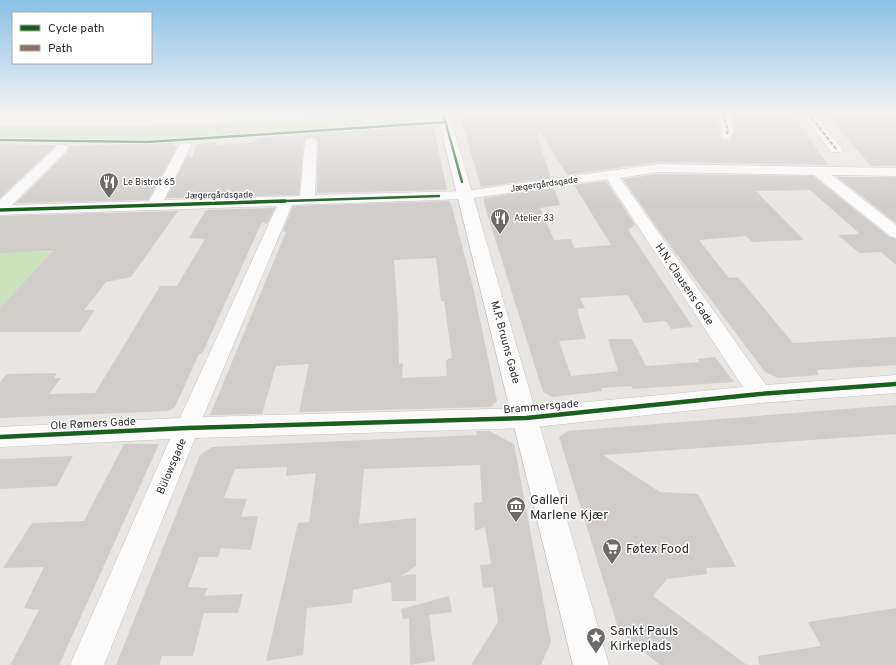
<svg xmlns="http://www.w3.org/2000/svg" width="896" height="665" font-family="Overpass,sans-serif">
<rect width="100%" height="100%" fill="#e8e5e2"/>
<g fill="#cce1bd">
<polygon points="371,114 373,123 393,121 394,124 173,139 106,141 0,139 0,126 256,124"/>
<polygon points="0,252 52,252 0,308"/>
</g>
<g fill="#d0cdcb" fill-rule="evenodd">
<polygon points="459,113 716,113 720,131 719,136 722,140 730,140 735,132 731,113 792,113 828,165 659,162 567,175 541,133 537,135 551,178 481,187"/>
<polygon points="826,113 896,113 896,166 871,166"/>
<polygon points="433,124 447,190 317,193 318,142 315,138 311,137 306,138 304,142 299,195 203,197 193,191 188,198 166,198 188,155 192,158 197,144 216,142 216,145 255,142 258,138"/>
<polygon points="172,143 177,147 148,200 16,203 67,152 69,149 68,146"/>
<polygon points="0,144 44,145 56,145 0,198"/>
<polygon points="659,174 813,176 889,237 896,239 896,265 881,252 859,253 838,235 860,234 810,190 756,191 804,240 752,242 746,236 699,240 729,278 738,277 793,343 896,337 896,365 817,370 819,375 778,378 765,372 663,236 623,179"/>
<polygon points="837,177 896,177 896,223"/>
<polygon points="606,181 635,225 628,230 693,327 671,329 666,321 644,323 628,295 580,298 585,308 577,309 586,339 559,341 571,376 618,371 608,339 632,339 646,366 700,362 697,359 715,357 734,382 633,389 631,386 601,388 602,391 552,397 543,392 484,203 484,198 554,188 560,205 540,208 554,240 571,239 574,248 611,245 574,185"/>
<path d="M 449,201 L 451,204 L 473,287 L 497,401 L 491,407 L 299,412 L 309,364 L 276,366 L 262,414 L 210,415 L 286,232 L 283,231 L 293,206 ZM 436,258 L 441,301 L 444,301 L 452,358 L 446,360 L 447,376 L 402,378 L 403,363 L 399,364 L 398,318 L 394,260 Z"/>
<polygon points="275,208 267,224 262,222 202,354 199,354 175,407 168,411 0,418 0,382 7,374 57,373 54,378 61,378 49,394 95,393 160,286 177,286 205,239 189,238 206,210"/>
<polygon points="178,211 131,277 106,282 84,310 95,310 80,332 0,332 0,308 53,251 0,253 0,216"/>
<polygon points="896,405 896,434 603,455 660,492 698,494 736,567 706,568 707,574 667,579 653,596 747,665 660,665 619,631 559,437 568,431"/>
<polygon points="476,431 489,431 514,444 551,642 541,665 471,665 498,622 493,587 483,588 480,565 491,564 485,527 475,531 474,503 482,502 480,465 364,469 359,524 416,518 416,566 401,576 416,574 416,601 392,601 391,582 353,590 352,603 307,608 303,655 266,661 298,523 309,522 316,473 286,476 287,467 235,469 224,498 247,499 241,517 258,516 251,550 221,548 218,557 199,557 188,587 208,588 204,596 243,594 238,613 204,613 193,656 162,656 159,665 116,665 200,455 212,447 477,435"/>
<polygon points="124,444 159,444 59,665 10,665 39,610 24,608 44,567 3,568 32,523 84,521"/>
<polygon points="73,456 57,486 0,489 0,459"/>
<polygon points="449,596 452,612 429,615 435,661 410,665 409,618 403,619 401,609"/>
<polygon points="896,608 896,665 759,665 758,656 821,646 808,622"/>
</g>
<g fill="none" stroke-linecap="round" stroke-linejoin="round">
<g stroke="#c4c4c4" stroke-width="1">
<g id="street">
<path d="M 301,113 L 349,113 L 343,116 C 229,126 115,125 0,126 L 0,118 L 206,118 Z"/>
<polygon points="717,113 729,113 734,131 730,138 722,138 720,135 722,131"/>
<polygon points="802,113 814,113 842,149 841,152 831,152"/>
<path d="M 311,138 L 315,139 L 317,142 L 315,195 L 466,191 L 659,164 L 896,168 L 896,176 L 832,175 L 896,225 L 896,238 L 890,236 L 814,175 L 659,172 L 620,178 L 766,385 L 896,375 L 896,393 L 760,403 L 526,428 L 195,438 L 104,665 L 70,665 L 170,439 L 0,447 L 0,427 L 180,418 L 277,206 L 0,215 L 0,200 L 58,145 L 66,145 L 68,148 L 66,151 L 12,205 L 149,201 L 179,146 L 181,143 L 189,143 L 191,146 L 164,200 L 300,196 L 305,142 L 307,139 ZM 607,179 L 743,387 L 526,408 L 203,417 L 292,205 L 466,199 Z"/>
</g>
</g>
<g stroke="#c4c4c4" stroke-width="1">
<polygon id="secondary" points="437,113 449,113 609,665 573,665"/>
</g>
<use href="#street" fill="#fcfbfb" fill-rule="evenodd"/>
<use href="#secondary" fill="#fcfbfb" fill-rule="evenodd"/>
<g stroke="#8d6e63" stroke-width="2" stroke-dasharray="4 2" stroke-linecap="butt">
<polyline points="723,113 728,131 726,135"/>
<polyline points="808,113 836,149"/>
</g>
<g stroke="#fff" stroke-width="4">
<g id="cycleway-far2">
<polyline points="443,113 462,182"/>
<polyline points="0,140 148,142 446,122"/>
<polyline points="254,202 439,196"/>
</g>
</g>
<g stroke="#fff" stroke-width="5.5">
<polyline id="cycleway-far1" points="0,210 285,201"/>
</g>
<g stroke="#fff" stroke-width="7">
<polyline id="cycleway" points="0,437 187,428 526,418 760,394 896,384"/>
</g>
<use href="#cycleway-far2" stroke="#1b5e20" stroke-width="2.5"/>
<use href="#cycleway-far1" stroke="#1b5e20" stroke-width="3.5"/>
<use href="#cycleway" stroke="#1b5e20" stroke-width="4.5"/>
</g>
<linearGradient id="sky" x2="0" y2="1"><stop stop-color="#89c1e7"/><stop offset="0.55" stop-color="#f5f3f2"/><stop offset="1" stop-color="#f5f3f2" stop-opacity="0"/></linearGradient>
<rect width="896" height="206" fill="url(#sky)"/>
<defs>
<g id="restaurant-pin" transform="scale(1)"><path d="M0 17L-7.5 6A9.5 9.5 0 1 1 7.5 6Z" fill="#6d6c6b" stroke="#fff"/><path d="M-5-6h1v4h1v-4h1v4h1v-4h1v5L-1.5 .5V6h-2V.5L-5-1ZM5-6V6H3V1.5H1.5Q1.5-4 5-6Z" fill="#fff"/></g>
<g id="museum-pin" transform="scale(1)"><path d="M0 17L-7.5 6A9.5 9.5 0 1 1 7.5 6Z" fill="#6d6c6b" stroke="#fff"/><path d="M0-6L6-3V-2H-6V-3ZM-5-1h2V3h-2ZM-1-1h2V3h-2ZM3-1h2V3H3ZM-6 4H6V6H-6Z" fill="#fff"/></g>
<g id="supermarket-pin" transform="scale(1)"><path d="M0 17L-7.5 6A9.5 9.5 0 1 1 7.5 6Z" fill="#6d6c6b" stroke="#fff"/><path d="M-6-5.5h2.5l.6 2H6L4.5 2H-2.5L-4.4-4H-6ZM-1.5 3.2a1.3 1.3 0 1 0 .1 0ZM3 3.2a1.3 1.3 0 1 0 .1 0Z" fill="#fff"/></g>
<g id="sight-pin" transform="scale(1)"><path d="M0 17L-7.5 6A9.5 9.5 0 1 1 7.5 6Z" fill="#6d6c6b" stroke="#fff"/><path d="M0-6L1.8-2.2L6-1.7L2.9 1.2L3.7 5.4L0 3.3L-3.7 5.4L-2.9 1.2L-6-1.7L-1.8-2.2Z" fill="#fff"/></g>
</defs>
<g fill-rule="evenodd">
<use href="#restaurant-pin" x="109" y="182"/>
<use href="#restaurant-pin" x="500" y="218"/>
<use href="#museum-pin" x="516" y="506"/>
<use href="#supermarket-pin" x="612" y="548"/>
<use href="#sight-pin" x="596" y="637"/>
</g>
<g text-anchor="middle" stroke-width="3" stroke-linejoin="round" paint-order="stroke">
<g font-size="9" fill="#2b2b2b" stroke="#fff" text-anchor="start">
<text x="123" y="185">Le Bistrot 65</text>
<text x="514" y="221">Atelier 33</text>
</g>
<g font-size="9" fill="#2b2b2b" stroke="#fff">
<text transform="translate(544 184) rotate(-8)" y="3">Jægergårdsgade</text>
<text transform="translate(219 195) rotate(-1)" y="3">Jægergårdsgade</text>
</g>
<g font-size="11" fill="#2b2b2b" stroke="#fff">
<text transform="translate(685 284) rotate(56)" y="4">H.N. Clausens Gade</text>
<text transform="translate(506 342) rotate(75)" y="4">M.P. Bruuns Gade</text>
<text transform="translate(541 406) rotate(-5)" y="4">Brammersgade</text>
<text transform="translate(93 423) rotate(-3)" y="4">Ole Rømers Gade</text>
<text transform="translate(171 466) rotate(-67)" y="4">Bülowsgade</text>
</g>
<g font-size="13" fill="#2b2b2b" stroke="#fff" text-anchor="start">
<text x="530" y="504">Galleri<tspan x="530" dy="15">Marlene Kjær</tspan></text>
<text x="626" y="553">Føtex Food</text>
<text x="610" y="635">Sankt Pauls<tspan x="610" dy="15">Kirkeplads</tspan></text>
</g>
</g>
<rect x="12" y="12" width="140" height="52" fill="#ffffff" stroke="#aaaaaa"/>
<rect x="20" y="25" width="20" height="6" fill="#1b5e20" stroke="#aaaaaa"/>
<text x="48" y="32" font-size="12" fill="#2b2b2b">Cycle path</text>
<rect x="20" y="45" width="20" height="6" fill="#8d6e63" stroke="#aaaaaa"/>
<text x="48" y="52" font-size="12" fill="#2b2b2b">Path</text>
</svg>
